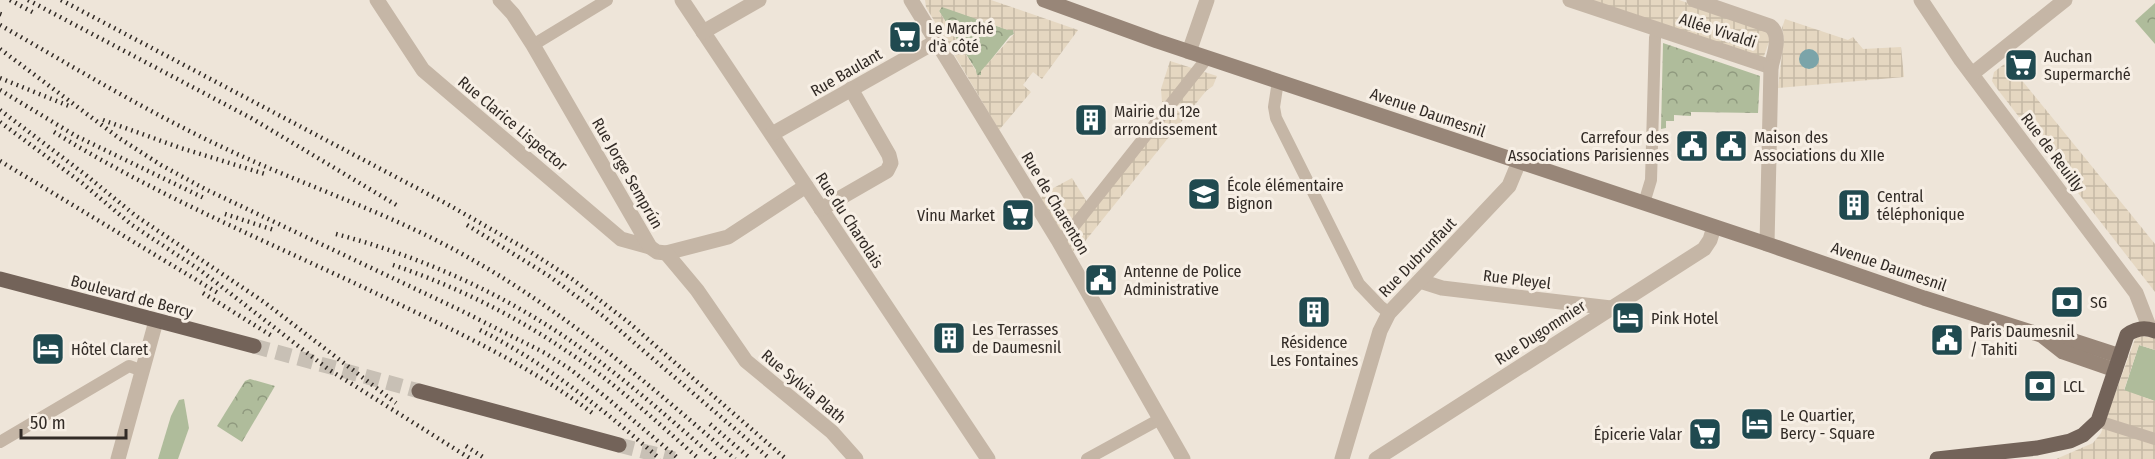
<svg xmlns="http://www.w3.org/2000/svg" width="2155" height="459" font-family="'Fira Sans Condensed',sans-serif">
<defs>
<pattern id="forest-crowns" width="20" height="18" patternUnits="userSpaceOnUse" patternTransform="scale(1.5)"><rect width="20" height="18" fill="#afbc9b"/><path d="M2 6a3 3 0 1 1 6 0M12 15a3 3 0 1 1 6 0" fill="none" stroke="#8f997e"/></pattern>
<pattern id="plaza-grid" width="8" height="8" patternUnits="userSpaceOnUse" patternTransform="scale(1.5)"><rect width="8" height="8" fill="#e5d7c1"/><path d="M0 4h8M4 0v8" fill="none" stroke="#c5b9a6"/></pattern>
</defs>
<rect width="100%" height="100%" fill="#eee5d9"/>
<g fill="#afbc9b">
<polygon points="2139,345 2155,350 2155,401 2124,391"/>
<polygon points="184,399 189,428 178,459 158,459 171,416 179,400"/>
</g>
<g fill="url(#forest-crowns)">
<polygon points="2155,3 2155,44 2135,21"/>
<polygon points="942,6 1008,30 1013,29 1014,34 1010,36 982,71 981,75 976,75 976,70 939,11"/>
<polygon points="1663,43 1760,76 1758,113 1691,112 1691,116 1674,115 1674,121 1666,121 1666,128 1661,129"/>
<polygon points="250,379 275,386 242,442 217,426 245,381"/>
</g>
<g fill="url(#plaza-grid)" fill-rule="evenodd">
<path d="M 925,0 L 991,0 L 1078,30 L 1042,79 L 1033,72 L 1023,85 L 1031,92 L 999,130 L 926,7 ZM 942,7 L 1008,30 L 1013,30 L 1014,34 L 981,71 L 981,75 L 977,75 L 976,71 L 939,11 Z"/>
<polygon points="1583,0 1679,0 1766,29 1771,36 1764,56 1760,58"/>
<polygon points="1785,19 1848,40 1853,37 1863,49 1901,47 1904,77 1778,88 1784,38 1782,28"/>
<polygon points="1170,61 1217,76 1213,86 1206,91 1078,250 1072,251 1041,198 1046,192 1072,178 1087,202 1159,111 1162,102 1161,89"/>
<polygon points="2007,62 2155,244 2155,292 1995,86 1992,81 1994,72"/>
<polygon points="2141,336 2155,338 2155,350 2139,345 2124,390 2155,401 2155,459 2056,459 2093,443 2101,433 2135,339"/>
</g>
<circle fill="#7ba4a9" cx="1809" cy="59" r="10"/>
<g fill="none" stroke-linecap="round" stroke-linejoin="round">
<g stroke="#c8c0b5" stroke-width="15" stroke-dasharray="15 8" stroke-linecap="butt">
<polyline points="254,346 419,391"/>
<polyline points="619,445 674,459"/>
</g>
<g stroke="#c5b6a6" stroke-width="12">
<polyline points="533,45 607,0"/>
<polyline points="1278,81 1274,107 1276,118 1359,284 1380,306 1389,313"/>
<polyline points="1644,203 1651,180 1655,38 1657,30"/>
<polyline points="1058,240 1067,235 1208,57"/>
<polyline points="2098,421 2155,439"/>
<polyline points="0,442 129,366 143,371"/>
<polyline points="1087,459 1160,419"/>
</g>
<g stroke="#c5b6a6" stroke-width="15">
<polyline points="377,0 423,70 621,239 650,247"/>
<polyline points="500,0 513,14 533,45 650,247 657,252 666,253 728,237 806,186"/>
<polyline points="682,0 988,459"/>
<path d="M 1570,0 L 1771,67 C 1774,54 1782,35 1770,26 L 1694,0"/>
<polyline points="1921,0 1961,60 2136,293 2150,329"/>
<polyline points="703,32 759,0"/>
<polyline points="1189,52 1207,0"/>
<polyline points="1972,74 2065,0"/>
<polyline points="772,134 937,41"/>
<polyline points="821,209 887,171 891,163 889,155 851,89"/>
<polyline points="1767,244 1771,67"/>
<polyline points="666,253 697,290 746,361 832,432 856,459"/>
<polyline points="1420,281 1442,288 1611,308"/>
<polyline points="118,459 156,321"/>
<polyline points="1342,459 1380,331 1389,313 1509,186 1519,162"/>
<polyline points="1376,459 1704,249 1710,240 1714,227"/>
</g>
<polyline stroke="#c5b6a6" stroke-width="15" points="911,0 1058,240 1183,459"/>
<g stroke="#988678" stroke-width="15">
<polyline points="1044,0 1157,41 1767,244 1924,298 2041,335 2074,341 2120,356"/>
<polyline points="2044,337 2063,352 2115,370"/>
</g>
<g stroke="#736359" stroke-width="15">
<polyline points="0,279 254,346"/>
<polyline points="419,391 619,445"/>
<path d="M 1937,459 L 2037,448 L 2070,441 L 2083,435 L 2098,421 L 2127,335 C 2135,329 2145,327 2155,331"/>
</g>
<g stroke="#322b26" stroke-width="4.5" stroke-dasharray="1.5 4.5" stroke-linecap="butt">
<polyline points="10,0 36,14"/>
<polyline points="28,0 251,118 398,206"/>
<polyline points="61,0 447,204 526,249 572,279 627,321 786,459"/>
<polyline points="0,14 3,15"/>
<path d="M 0,25 C 77,69 154,116 235,153 C 313,189 397,216 471,259 C 568,314 652,387 735,459"/>
<polyline points="0,49 119,138 161,165 205,189 462,311 545,353 570,369 607,398 679,459"/>
<polyline points="0,78 69,106"/>
<polyline points="0,90 76,136 204,198"/>
<polyline points="0,110 87,176 136,216 264,302 396,403"/>
<polyline points="103,120 181,148 265,174"/>
<polyline points="0,122 82,183 132,225 200,270 328,369 471,459"/>
<path d="M 54,132 C 160,198 278,246 390,300 C 462,334 532,367 595,415"/>
<polyline points="0,161 218,293"/>
<polyline points="225,214 274,230"/>
<polyline points="467,225 549,276 603,316 770,459"/>
<path d="M 336,234 C 419,256 500,292 571,341 C 622,376 669,418 716,459"/>
<path d="M 393,265 C 455,286 514,315 568,352 C 615,383 657,422 699,459"/>
<polyline points="203,293 272,336"/>
<path d="M 480,330 C 547,364 604,410 660,459"/>
<polyline points="710,424 751,459"/>
<polyline points="466,446 486,459"/>
</g>
</g>
<defs>
<g id="supermarket-square" transform="scale(1.725)"><rect x="-9" y="-9" width="18" height="18" rx="4" fill="#204a50" stroke="#f7efe5"/><path d="M-6-5.5h2.5l.6 2H6L4.5 2H-2.5L-4.4-4H-6ZM-1.5 3.2a1.3 1.3 0 1 0 .1 0ZM3 3.2a1.3 1.3 0 1 0 .1 0Z" fill="#fff"/></g>
<g id="building-square" transform="scale(1.725)"><rect x="-9" y="-9" width="18" height="18" rx="4" fill="#204a50" stroke="#f7efe5"/><path d="M-4-6H4V6H1V3H-1V6H-4ZM-2.5-4.3h1.7v1.8h-1.7ZM.8-4.3h1.7v1.8H.8ZM-2.5-1h1.7V.8h-1.7ZM.8-1h1.7V.8H.8Z" fill="#fff"/></g>
<g id="civic-square" transform="scale(1.725)"><rect x="-9" y="-9" width="18" height="18" rx="4" fill="#204a50" stroke="#f7efe5"/><path d="M-.6-6.5H3V-4.5H.6V-3L4-1V1h2V6H-6V1h2V-1L-.6-3ZM-1.2 2.5V6h2.4V2.5Z" fill="#fff"/></g>
<g id="school-square" transform="scale(1.725)"><rect x="-9" y="-9" width="18" height="18" rx="4" fill="#204a50" stroke="#f7efe5"/><path d="M0-5L7-2L0 1L-7-2ZM-4 1L0 2.5L4 1V4Q0 6-4 4Z" fill="#fff"/></g>
<g id="bank-square" transform="scale(1.725)"><rect x="-9" y="-9" width="18" height="18" rx="4" fill="#204a50" stroke="#f7efe5"/><path d="M-6-4H6V4H-6ZM0-2.3a2.3 2.3 0 1 0 0 4.6a2.3 2.3 0 1 0 0-4.6Z" fill="#fff"/></g>
<g id="hotel-square" transform="scale(1.725)"><rect x="-9" y="-9" width="18" height="18" rx="4" fill="#204a50" stroke="#f7efe5"/><path d="M-6-4.5h1.5V1H6V5H4.5V3h-9V5H-6ZM-4 0a1.8 1.8 0 1 1 3.6 0ZM.5 0V-2.5h3Q6-2.5 6 0Z" fill="#fff"/></g>
</defs>
<g fill-rule="evenodd">
<use href="#supermarket-square" x="905" y="37"/>
<use href="#supermarket-square" x="2021" y="65"/>
<use href="#building-square" x="1091" y="120"/>
<use href="#civic-square" x="1692" y="146"/>
<use href="#civic-square" x="1731" y="146"/>
<use href="#school-square" x="1204" y="194"/>
<use href="#building-square" x="1854" y="205"/>
<use href="#supermarket-square" x="1018" y="215"/>
<use href="#civic-square" x="1101" y="280"/>
<use href="#bank-square" x="2067" y="302"/>
<use href="#building-square" x="1314" y="312"/>
<use href="#hotel-square" x="1628" y="318"/>
<use href="#building-square" x="949" y="338"/>
<use href="#civic-square" x="1947" y="340"/>
<use href="#hotel-square" x="48" y="349"/>
<use href="#bank-square" x="2040" y="386"/>
<use href="#hotel-square" x="1757" y="424"/>
<use href="#supermarket-square" x="1705" y="434"/>
</g>
<g text-anchor="middle" stroke-width="6" stroke-linejoin="round" paint-order="stroke">
<g font-size="16" fill="#322b26" stroke="#f7efe5" text-anchor="start">
<text x="928" y="34">Le Marché<tspan x="928" dy="18">d'à côté</tspan></text>
<text x="2044" y="62">Auchan<tspan x="2044" dy="18">Supermarché</tspan></text>
<text x="1114" y="117">Mairie du 12e<tspan x="1114" dy="18">arrondissement</tspan></text>
<text x="1669" y="143" text-anchor="end">Carrefour des<tspan x="1669" dy="18">Associations Parisiennes</tspan></text>
<text x="1754" y="143">Maison des<tspan x="1754" dy="18">Associations du XIIe</tspan></text>
<text x="1227" y="191">École élémentaire<tspan x="1227" dy="18">Bignon</tspan></text>
<text x="1877" y="202">Central<tspan x="1877" dy="18">téléphonique</tspan></text>
<text x="995" y="221" text-anchor="end">Vinu Market</text>
<text x="1124" y="277">Antenne de Police<tspan x="1124" dy="18">Administrative</tspan></text>
<text x="2090" y="308">SG</text>
<text x="1651" y="324">Pink Hotel</text>
<text x="972" y="335">Les Terrasses<tspan x="972" dy="18">de Daumesnil</tspan></text>
<text x="1970" y="337">Paris Daumesnil<tspan x="1970" dy="18">/ Tahiti</tspan></text>
<text x="1314" y="348" text-anchor="middle">Résidence<tspan x="1314" dy="18">Les Fontaines</tspan></text>
<text x="71" y="355">Hôtel Claret</text>
<text x="2063" y="392">LCL</text>
<text x="1780" y="421">Le Quartier,<tspan x="1780" dy="18">Bercy - Square</tspan></text>
<text x="1682" y="440" text-anchor="end">Épicerie Valar</text>
</g>
<g font-size="16" fill="#322b26" stroke="#f7efe5">
<text transform="translate(1718 30) rotate(18)" y="6">Allée Vivaldi</text>
<text transform="translate(846 72) rotate(-30)" y="6">Rue Baulant</text>
<text transform="translate(1428 112) rotate(19)" y="6">Avenue Daumesnil</text>
<text transform="translate(513 123) rotate(40)" y="6">Rue Clarice Lispector</text>
<text transform="translate(2053 152) rotate(53)" y="6">Rue de Reuilly</text>
<text transform="translate(628 173) rotate(60)" y="6">Rue Jorge Semprún</text>
<text transform="translate(1056 203) rotate(59)" y="6">Rue de Charenton</text>
<text transform="translate(850 220) rotate(57)" y="6">Rue du Charolais</text>
<text transform="translate(1417 257) rotate(-46)" y="6">Rue Dubrunfaut</text>
<text transform="translate(1889 266) rotate(19)" y="6">Avenue Daumesnil</text>
<text transform="translate(1517 279) rotate(7)" y="6">Rue Pleyel</text>
<text transform="translate(132 296) rotate(15)" y="6">Boulevard de Bercy</text>
<text transform="translate(1540 332) rotate(-33)" y="6">Rue Dugommier</text>
<text transform="translate(804 386) rotate(40)" y="6">Rue Sylvia Plath</text>
</g>
</g>
<path d="M21 429v9h105v-9" fill="none" stroke="#322b26" stroke-width="3"/>
<text x="30" y="429" font-size="18" fill="#322b26" stroke="#f7efe5" stroke-width="4.5" paint-order="stroke">50 m</text>
</svg>
